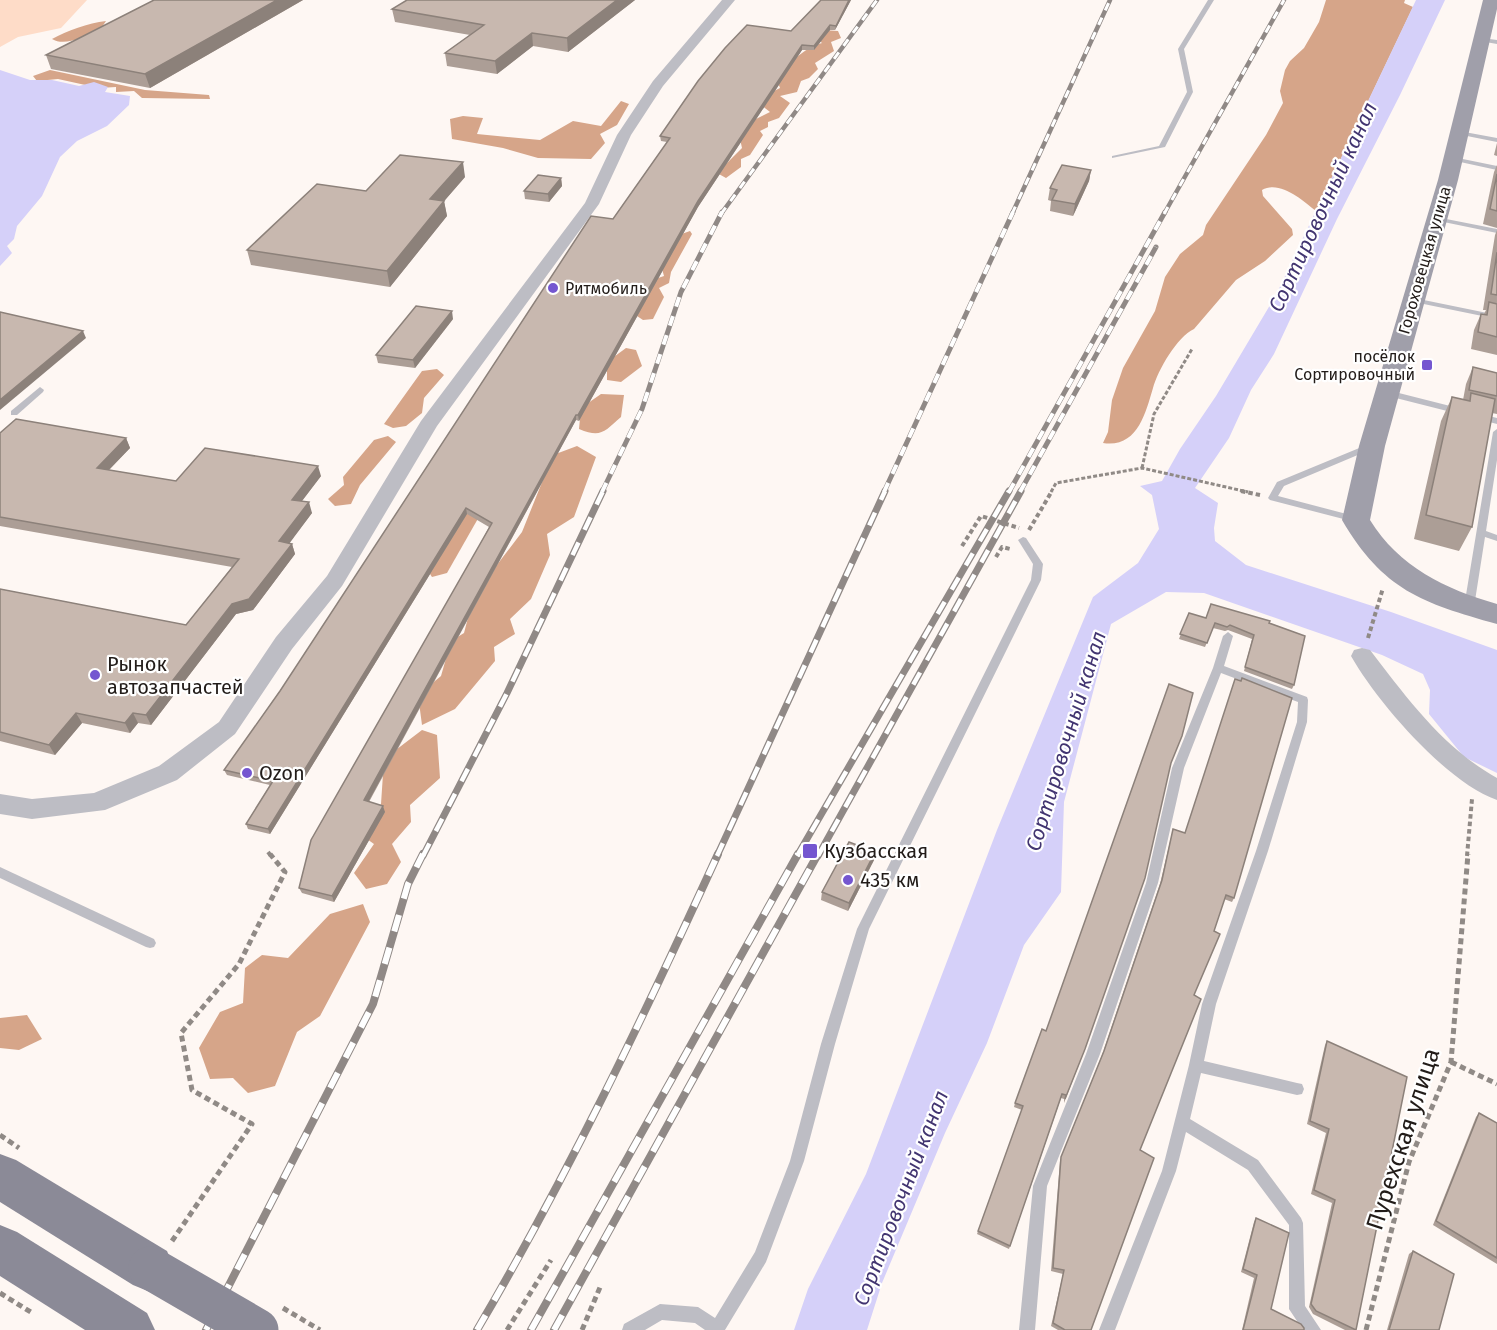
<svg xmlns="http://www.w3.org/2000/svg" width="1497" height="1330" font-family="'Fira Sans',sans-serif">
<rect width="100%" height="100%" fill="#fef7f3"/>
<polygon fill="#fedcc8" points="0,0 87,0 61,28 18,37 0,47"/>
<g fill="#d6a589">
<path d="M 1326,0 L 1405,0 L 1404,3 L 1413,7 L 1316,211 C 1302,200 1280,180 1262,190 L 1263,196 L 1292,229 L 1293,235 L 1265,261 L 1236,280 L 1194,329 C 1177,337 1158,370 1153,388 C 1145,415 1137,448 1103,443 L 1108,432 L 1112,400 L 1123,368 L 1155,311 L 1165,277 L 1180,254 L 1203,235 L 1206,225 L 1266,135 L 1283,103 L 1280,91 L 1285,70 L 1290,61 L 1304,48 L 1319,22 Z"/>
<path d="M 106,21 L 98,33 C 83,36 65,47 52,39 C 67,31 88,23 106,21 Z"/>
<path d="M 823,30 L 838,31 L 841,38 L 831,42 L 834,51 L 815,63 L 818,69 L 809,78 L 801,81 L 797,92 L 780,96 L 790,103 L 779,118 L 768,122 L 768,127 L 760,131 L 763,135 L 750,155 L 741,159 L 741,167 L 726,178 L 717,173 L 742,148 L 740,139 L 752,121 L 770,112 L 761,105 L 764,96 L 780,88 L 777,80 C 787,64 804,48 822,43 L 815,37 Z"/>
<polygon points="50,70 145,90 209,95 210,99 142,98 134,91 116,92 116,87 99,88 58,79 37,81 33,76"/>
<polygon points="621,101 629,104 617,125 600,134 605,143 591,159 538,158 503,148 452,139 450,119 463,116 483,118 477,134 540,140 573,121 601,126"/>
<polygon points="690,231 692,234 671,272 669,283 659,288 664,297 653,319 643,320 631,312 652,280 664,276 660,262 676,236"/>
<polygon points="626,348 636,350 642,366 621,382 607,380 607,362"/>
<polygon points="437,369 444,375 424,398 422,413 406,426 393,428 384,424 422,371"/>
<path d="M 601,394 L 624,395 L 621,417 C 604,432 601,438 579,429 L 581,408 Z"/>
<polygon points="388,436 396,442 360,485 351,504 335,506 328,499 344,485 343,477 374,440"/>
<polygon points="577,446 596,457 574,517 547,534 550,555 531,599 510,619 515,634 494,647 495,661 455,709 422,725 418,695 441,676 451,641 464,633 474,595 522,532 553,455"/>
<polygon points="473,489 492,494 447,573 432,577 428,571"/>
<polygon points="422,730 437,735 440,778 410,805 411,822 392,844 401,862 387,884 366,889 354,873 374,844 357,832 381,804 384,759"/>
<polygon points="363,904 370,922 320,1016 297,1032 275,1086 248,1093 233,1078 210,1079 199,1048 220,1012 243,1003 245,968 262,955 288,958 330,914"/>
<polygon points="27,1015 42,1039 19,1050 0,1048 0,1018"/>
</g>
<g fill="#d5d0f9">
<polygon points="1416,0 1445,0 1400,95 1337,219 1274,354 1251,390 1229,438 1195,488 1218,503 1214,528 1215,541 1246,565 1391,612 1497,650 1497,773 1464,757 1429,714 1430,690 1423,674 1382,655 1204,593 1166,592 1111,624 1064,802 1061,892 1024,945 987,1043 945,1133 882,1283 867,1330 794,1330 808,1289 866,1174 997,830 1093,597 1138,563 1159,529 1152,495 1140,486 1162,481 1180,449 1216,396 1276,295"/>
<polygon points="0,70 30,80 52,80 79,86 94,82 108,87 105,92 130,96 129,105 107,126 77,141 60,157 42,196 17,226 14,239 7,246 12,253 0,266"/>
</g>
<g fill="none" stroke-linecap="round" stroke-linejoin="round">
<g stroke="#908a86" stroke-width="3" stroke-dasharray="4 2" stroke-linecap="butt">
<polyline points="1142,468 1154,414 1192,349"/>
<polyline points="1051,492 1056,483 1142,468 1248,492"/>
</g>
<g stroke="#908a86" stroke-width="4" stroke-dasharray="4.5 3" stroke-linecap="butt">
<polyline points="1241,491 1260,495"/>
<polyline points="1029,530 1052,491"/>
<polyline points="962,546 981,516 1019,528"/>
<polyline points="996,557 1002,547 1010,549"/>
<polyline points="1368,638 1383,588"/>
<polyline points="268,852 271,856"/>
<polyline points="1467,856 1472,799"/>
</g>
<g stroke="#908a86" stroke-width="5" stroke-dasharray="6 4" stroke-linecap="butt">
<polyline points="1451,1062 1497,1084"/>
<polyline points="0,1135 19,1148"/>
<polyline points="172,1241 252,1124 192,1090 181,1033 239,964 285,872 270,854"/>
<polyline points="0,1293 34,1314"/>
<polyline points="507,1330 551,1260"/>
<polyline points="582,1330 601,1285"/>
<polyline points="1366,1330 1409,1162 1451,1062 1468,854"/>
</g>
<g fill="#bdbdc4" fill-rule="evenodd">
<polygon points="1208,0 1214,0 1184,49 1193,92 1165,147 1112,158 1112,156 1159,146 1187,92 1178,49"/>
<polygon points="1482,38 1497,40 1497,44 1480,41 1479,40"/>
<polygon points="1459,131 1497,138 1497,142 1457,134 1457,132"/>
<polygon points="1453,157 1497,166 1497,170 1451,160 1450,159"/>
<polygon points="1436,217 1497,229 1497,233 1434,220 1432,219"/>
<polygon points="1409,297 1497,315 1497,319 1409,301"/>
<polygon points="40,387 44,390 43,392 17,415 11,415 11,411"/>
<polygon points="1387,390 1462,409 1463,411 1459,414 1384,395 1384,391"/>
<polygon points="1477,413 1497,418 1497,424 1474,418 1474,414"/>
<polygon points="1497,429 1497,460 1486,531 1497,535 1497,541 1485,537 1474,607 1469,610 1464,607 1493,432"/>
<polygon points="1369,444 1373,447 1372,449 1284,486 1278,496 1358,517 1360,519 1358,521 1355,522 1270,500 1268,498 1277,482"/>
<polygon points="1023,537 1026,538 1043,564 1041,580 869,929 835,1044 804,1161 766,1262 725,1330 705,1330 695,1323 662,1320 645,1330 622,1330 624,1324 660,1304 698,1307 715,1318 755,1252 790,1161 821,1044 857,929 1031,580 1033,564 1018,540"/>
<polygon points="1228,632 1233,636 1224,666 1307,697 1308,700 1307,722 1268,851 1216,1004 1204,1061 1297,1083 1302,1084 1304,1089 1302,1094 1297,1095 1201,1073 1190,1119 1258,1160 1301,1218 1303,1223 1305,1306 1321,1330 1303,1330 1289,1309 1289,1225 1248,1170 1186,1132 1176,1171 1115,1330 1099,1330 1162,1171 1189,1065 1202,1004 1256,851 1297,722 1298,702 1221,673 1184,768 1158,883 1100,1054 1047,1186 1035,1330 1019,1330 1033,1186 1086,1054 1146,883 1172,768 1213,668 1223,636"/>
<polygon points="0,867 154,939 156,943 154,947 150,948 146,947 0,878"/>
</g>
<g fill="#bdbdc4" fill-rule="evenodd">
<polygon points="722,0 735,0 663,86 631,135 599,204 437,426 342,586 292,649 235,734 177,780 105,810 32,819 0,814 0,794 32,799 94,793 159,766 219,722 276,637 327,576 421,421 585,203 617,135 653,81"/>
<path d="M 1362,648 L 1370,650 C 1407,698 1443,748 1497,778 L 1497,800 C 1447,783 1377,702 1351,656 L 1354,650 Z"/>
</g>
<path fill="#a09faa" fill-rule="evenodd" d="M 1483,0 L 1497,0 L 1497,9 L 1458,180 L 1385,446 L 1370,520 C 1399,567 1445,589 1497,604 L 1497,624 C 1422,603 1383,590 1342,520 L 1359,446 L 1438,180 Z"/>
<g fill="#8b8a97" fill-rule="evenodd">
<polygon points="0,1154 16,1160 167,1251 174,1268 167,1285 150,1292 133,1285 0,1202"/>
<polygon points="0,1225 17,1232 147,1313 155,1330 85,1330 0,1276"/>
</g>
<g stroke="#908986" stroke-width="4.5">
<g id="rail-far3">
<polyline points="721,214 877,0"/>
<polyline points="1012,214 1110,0"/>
<polyline points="1164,214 1284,0"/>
</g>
</g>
<g stroke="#908986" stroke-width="5">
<g id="rail-far2">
<polyline points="602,492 642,409 681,292 722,212"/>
<polyline points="884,492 1013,212"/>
<polyline points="1009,492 1165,212"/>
<polyline points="1020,492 1156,247"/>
</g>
</g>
<g stroke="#908986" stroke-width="7">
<g id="rail-far1">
<polyline points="423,856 507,693 603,491"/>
<polyline points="717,856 885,491"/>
<polyline points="797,856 1009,491"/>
<polyline points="818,856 1021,491"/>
</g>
</g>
<g stroke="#908986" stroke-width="8">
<g id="rail">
<polyline points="206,1330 373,1004 408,884 423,854"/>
<path d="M 477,1330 C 567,1177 644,1016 718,854"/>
<polyline points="531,1330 798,854"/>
<polyline points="554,1330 818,854"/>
</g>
</g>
<use href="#rail-far3" stroke="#fff" stroke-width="3" stroke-dasharray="8" stroke-linecap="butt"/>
<use href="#rail-far2" stroke="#fff" stroke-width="4" stroke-dasharray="10" stroke-linecap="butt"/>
<use href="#rail-far1" stroke="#fff" stroke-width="4.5" stroke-dasharray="14" stroke-linecap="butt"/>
<use href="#rail" stroke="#fff" stroke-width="6" stroke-dasharray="17" stroke-linecap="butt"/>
<polyline stroke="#908a86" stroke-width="5" stroke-dasharray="6 4" stroke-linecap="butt" points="283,1308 320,1330"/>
<polyline stroke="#8b8a97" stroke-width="43" points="150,1268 257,1330"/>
</g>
<g fill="#ac9e96">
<polygon points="154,0 303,0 150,88 51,69 46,55"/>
<polygon points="635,0 568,52 533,46 497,74 447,66 445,53 470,35 395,22 392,9"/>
<polygon points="821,0 851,0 835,30 830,30 814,50 802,50 698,207 579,421 576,420 369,802 385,812 334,902 302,893 299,888 489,527 467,514 270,834 248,829 246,824 270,785 227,775 224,770 667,142 661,141 660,136 791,31"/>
<polygon points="1497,143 1497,156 1494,155"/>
<polygon points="1497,165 1497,228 1483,224 1494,172"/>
<polygon points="1091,170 1089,181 1073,216 1050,211 1051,201 1048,200 1050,188"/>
<polygon points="465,177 444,201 447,216 390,287 251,265 247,250 366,191"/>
<polygon points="561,178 562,186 549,202 525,199 524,191"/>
<polygon points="1497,230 1497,355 1471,349 1474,330 1481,314 1484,314 1486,310 1483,310 1495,235"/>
<polygon points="453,319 415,368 378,363 376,355"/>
<polygon points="1473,367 1497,373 1497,414 1492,413 1472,527 1459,551 1414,539 1441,421 1452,397 1463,400 1466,384"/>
<polygon points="0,433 126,438 130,448 109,470 176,481 321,476 302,501 312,513 289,543 292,544 295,554 253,610 236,614 151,725 138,723 130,733 82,723 55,755 0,741 0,589 186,625 232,567 0,526"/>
<polygon points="1189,613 1206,618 1269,623 1294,685 1292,689 1244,671 1252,639 1228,630 1225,631 1213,628 1205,647 1179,639"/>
<polygon points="1171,764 1085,1049 1064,1103 1064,1099 1061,1098 1009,1249 977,1234 1022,1110 1014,1107 1015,1103 1046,1031"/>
<polygon points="1173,829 1184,833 1234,898 1232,902 1224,899 1194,995 1140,1150 1091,1330 1058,1330 1051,1326 1063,1274 1051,1271 1060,1161 1102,1055 1160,884"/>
<polygon points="875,852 874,860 848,911 821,900 822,892"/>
<polygon points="1327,1041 1356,1330 1345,1330 1313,1314 1309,1307 1332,1203 1311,1194 1326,1133 1307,1124 1325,1045"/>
<polygon points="1479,1113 1497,1123 1497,1264 1433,1225 1476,1117"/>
<polygon points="1256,1218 1271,1309 1304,1330 1242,1330 1254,1278 1241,1272 1254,1222"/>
<polygon points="1413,1251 1439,1330 1387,1330 1409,1254"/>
</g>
<g fill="#8c817a">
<polygon points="277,0 303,0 150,88 145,74"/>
<polygon points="617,0 635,0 568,52 567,38"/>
<polygon points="849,0 851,0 835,30 836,26"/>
<polygon points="830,25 830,30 814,50 814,46"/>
<polygon points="532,33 533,46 497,74 495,61"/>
<polygon points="802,45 802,50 698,207 579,421 578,415 698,201"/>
<polygon points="463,162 465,177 433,214 430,199"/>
<polygon points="1091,170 1089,181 1073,216 1075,204"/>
<polygon points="561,178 562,186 549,202 548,194"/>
<polygon points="444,201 447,216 390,287 387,271"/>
<polygon points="452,311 453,319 415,368 413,360"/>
<polygon points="83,331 86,338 0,410 0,400"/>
<polygon points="576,415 576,420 366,806 364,800"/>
<polygon points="126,438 130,448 101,478 97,468"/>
<polygon points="318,466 321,476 295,510 292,500"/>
<polygon points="309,502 312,513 283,552 279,541"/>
<polygon points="466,508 467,514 270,834 268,829"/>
<polygon points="292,544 295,554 253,610 236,614 151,725 146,715 232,604"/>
<polygon points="76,713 82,723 55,755 49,745"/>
<polygon points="133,713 138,723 130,733 125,723"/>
<polygon points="383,806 385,812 334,902 332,896"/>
<polygon points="875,852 874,860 848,911 849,903"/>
</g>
<g fill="#c8b8af" stroke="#8c817a" stroke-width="1.5">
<polygon points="154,0 277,0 145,74 46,55"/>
<polygon points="407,0 617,0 567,38 532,33 495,61 445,53 484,25 392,9"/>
<polygon points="821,0 849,0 836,26 830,25 814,46 802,45 698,201 578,415 576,415 364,800 383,806 332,896 299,888 311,840 492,523 466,508 268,829 246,824 273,781 224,770 280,691 591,216 613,219 670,138 660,136 698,81 725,48 747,25 791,31"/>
<polygon points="400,155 463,162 430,199 444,201 387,271 247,250 317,184 366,191"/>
<polygon points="1062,165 1091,170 1075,204 1052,200 1057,190 1050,188"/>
<polygon points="1497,174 1497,211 1490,209"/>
<polygon points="538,175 561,178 548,194 524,191"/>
<polygon points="1497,252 1497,295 1491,294"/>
<polygon points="1489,302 1497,304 1497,337 1478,332 1481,314 1487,315"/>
<polygon points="416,306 452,311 413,360 376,355"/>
<polygon points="0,312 83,331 0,400"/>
<polygon points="1473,367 1497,373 1497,396 1469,390"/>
<polygon points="1471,393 1495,399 1472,527 1426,515 1452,397 1470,401"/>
<polygon points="16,419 126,438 97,468 176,481 205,448 318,466 292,500 309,502 279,541 292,544 249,599 232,604 146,715 133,713 125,723 76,713 49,745 0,732 0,589 186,625 239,559 0,517 0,433"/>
<polygon points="1211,604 1270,621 1269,623 1305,636 1294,685 1245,667 1254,635 1230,625 1227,627 1215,623 1207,643 1180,634 1189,613 1206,618"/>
<polygon points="1242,678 1292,698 1234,898 1226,895 1214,931 1220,934 1194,995 1201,999 1140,1150 1154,1158 1091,1330 1065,1330 1053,1323 1064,1270 1053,1268 1061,1157 1104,1051 1162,880 1173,829 1185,833 1235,679 1241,681"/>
<polygon points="1169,684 1193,693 1182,736 1171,763 1145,878 1085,1049 1065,1099 1066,1095 1062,1094 1010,1246 978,1231 1023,1106 1015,1103 1042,1029 1046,1031"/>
<polygon points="849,842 875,852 849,903 822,892"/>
<polygon points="1327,1041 1407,1077 1356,1330 1316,1311 1311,1304 1335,1200 1314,1190 1329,1129 1310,1121"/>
<polygon points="1479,1113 1497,1123 1497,1258 1436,1221"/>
<polygon points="1256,1218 1289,1233 1271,1309 1301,1324 1304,1328 1304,1330 1243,1330 1257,1275 1243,1269"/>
<polygon points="1413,1251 1454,1274 1439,1330 1389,1330"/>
</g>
<g fill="#7456d0" stroke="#fff" stroke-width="2">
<circle cx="553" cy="288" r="6"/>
<rect x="1421" y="359" width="12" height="12" rx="3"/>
<circle cx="95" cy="675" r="6"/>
<circle cx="247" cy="773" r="6"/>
<rect x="802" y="843" width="16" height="16" rx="3"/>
<circle cx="848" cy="880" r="6"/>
</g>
<g text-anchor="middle" stroke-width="4.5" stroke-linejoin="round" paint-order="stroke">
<g font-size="16" fill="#221c19" stroke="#fff">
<text transform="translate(1424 260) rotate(-74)" y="6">Гороховецкая улица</text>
</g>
<g font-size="16" fill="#221c19" stroke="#fff" text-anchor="start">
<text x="565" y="294">Ритмобиль</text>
<text x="1415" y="362" text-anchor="end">посёлок<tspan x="1415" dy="18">Сортировочный</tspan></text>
</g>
<g font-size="20" fill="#221c19" stroke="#fff" text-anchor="start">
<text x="107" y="671">Рынок<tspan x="107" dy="23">автозапчастей</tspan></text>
<text x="259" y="780">Ozon</text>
<text x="824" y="858">Кузбасская</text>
<text x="860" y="887">435 км</text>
</g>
<g font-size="21" font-style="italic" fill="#423571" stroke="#fff">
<text transform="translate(1323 207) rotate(-65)" y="7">Сортировочный канал</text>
<text transform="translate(1066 741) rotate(-73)" y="7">Сортировочный канал</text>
<text transform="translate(901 1198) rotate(-69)" y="7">Сортировочный канал</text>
</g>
<g font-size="24" fill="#221c19" stroke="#fff">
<text transform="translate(1403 1139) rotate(-72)" y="8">Пурехская улица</text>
</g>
</g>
</svg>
